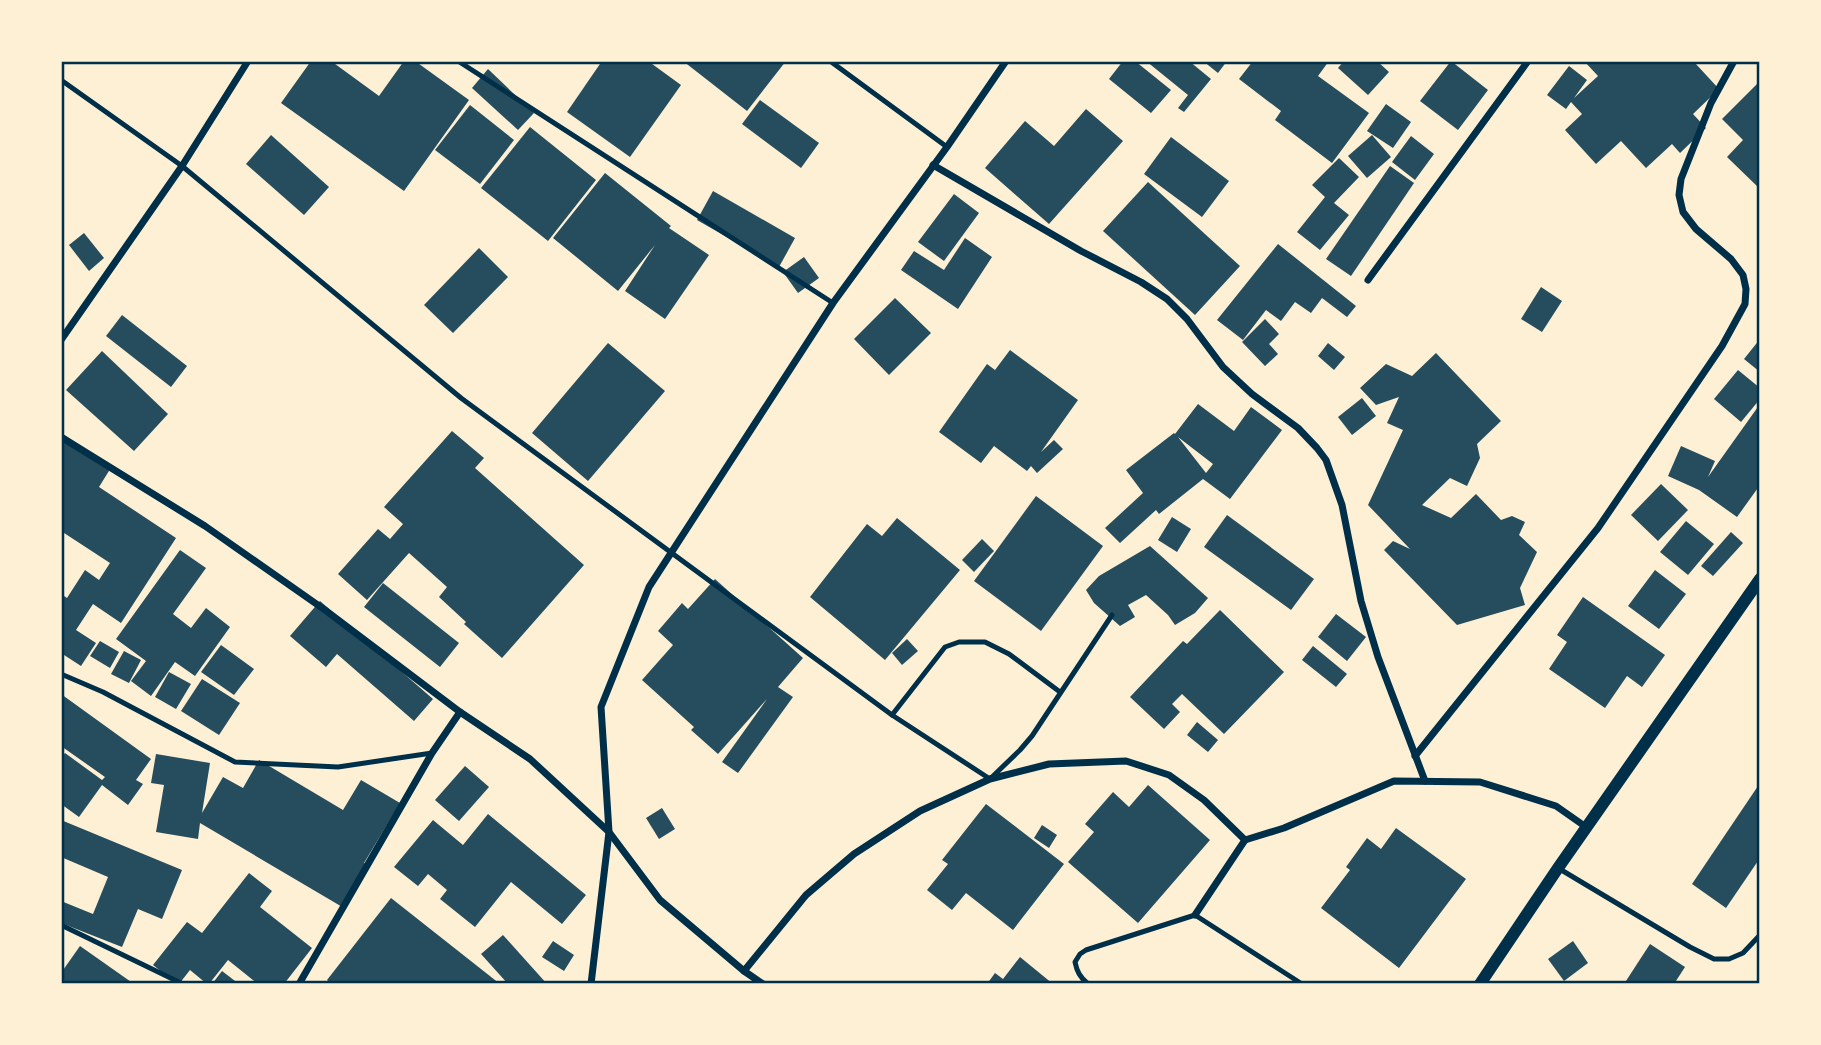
<svg xmlns="http://www.w3.org/2000/svg" width="1821" height="1045" font-family="Lato,sans-serif">
<rect width="100%" height="100%" fill="#fdf0d5"/>
<g fill="#264d5e" fill-rule="evenodd">
<polygon points="311,61 331,61 379,96 404,61 415,61 469,100 404,191 281,103"/>
<polygon points="602,61 648,61 681,85 630,157 567,112"/>
<polygon points="683,61 786,61 747,111"/>
<polygon points="1123,61 1135,61 1171,90 1151,113 1109,79"/>
<polygon points="1146,61 1189,61 1211,79 1184,112 1178,108 1188,95"/>
<polygon points="1203,61 1227,61 1218,73"/>
<polygon points="1253,61 1329,61 1318,76 1369,113 1332,163 1275,120 1281,111 1239,79"/>
<polygon points="1344,61 1377,61 1389,72 1368,95 1338,68"/>
<polygon points="1451,61 1488,90 1458,130 1420,101"/>
<polygon points="1584,61 1697,61 1695,63 1719,89 1693,114 1706,128 1680,153 1672,144 1646,168 1621,141 1596,164 1565,130 1582,114 1571,102 1566,109 1547,95 1569,66 1587,80 1574,98 1598,76"/>
<polygon points="488,69 534,113 518,130 472,88"/>
<polygon points="1760,81 1760,189 1727,157 1743,140 1722,119"/>
<polygon points="760,100 819,143 801,168 742,124"/>
<polygon points="1386,104 1411,122 1393,148 1367,131"/>
<polygon points="470,105 514,140 480,184 435,150"/>
<polygon points="1086,109 1123,141 1049,224 985,168 1025,121 1054,146"/>
<polygon points="530,127 596,180 548,241 481,188"/>
<polygon points="271,135 329,187 304,215 246,164"/>
<polygon points="1372,135 1391,157 1367,178 1348,156"/>
<polygon points="1411,136 1434,154 1415,180 1392,162"/>
<polygon points="1171,137 1229,181 1202,217 1144,174"/>
<polygon points="1339,158 1359,177 1334,203 1349,215 1320,250 1297,232 1325,197 1312,185"/>
<polygon points="1390,166 1414,183 1351,276 1326,259"/>
<polygon points="605,173 671,226 669,228 709,255 665,319 625,291 655,245 618,291 553,238"/>
<polygon points="1148,182 1240,266 1195,315 1103,231"/>
<polygon points="713,191 795,238 779,267 697,220"/>
<polygon points="954,194 979,213 944,261 918,242"/>
<polygon points="84,233 104,258 89,271 69,245"/>
<polygon points="965,238 992,257 958,309 901,270 914,251 944,270"/>
<polygon points="1278,244 1356,306 1347,317 1322,298 1311,313 1295,302 1281,321 1266,310 1243,340 1217,320"/>
<polygon points="479,248 508,277 453,333 424,305"/>
<polygon points="804,257 819,278 798,293 783,272"/>
<polygon points="1541,287 1562,301 1542,332 1521,319"/>
<polygon points="895,298 931,333 889,375 854,339"/>
<polygon points="122,315 187,366 171,387 106,336"/>
<polygon points="1265,319 1279,334 1269,344 1278,354 1265,366 1242,342"/>
<polygon points="1760,339 1760,372 1744,359"/>
<polygon points="608,343 665,391 588,481 532,433"/>
<polygon points="1328,343 1345,357 1334,370 1318,356"/>
<polygon points="1010,350 1078,400 1041,452 1054,440 1063,449 1037,473 1031,466 1027,471 994,446 981,463 939,432 987,364 995,370"/>
<polygon points="102,351 168,414 134,451 66,390"/>
<polygon points="1436,353 1501,421 1477,444 1480,458 1467,486 1450,478 1422,505 1451,518 1476,494 1501,520 1512,516 1525,522 1519,535 1537,552 1520,588 1525,605 1457,625 1384,550 1393,541 1410,549 1368,505 1403,430 1387,423 1399,397 1376,405 1360,388 1386,364 1412,376"/>
<polygon points="1738,370 1760,388 1760,399 1741,422 1714,399"/>
<polygon points="1362,398 1376,416 1352,435 1338,417"/>
<path d="M 1198,404 L 1234,431 L 1251,407 L 1282,430 L 1230,499 L 1203,479 L 1159,514 L 1156,510 L 1120,543 L 1105,528 L 1143,493 L 1126,470 L 1174,433 L 1175,434 ZM 1178,437 L 1213,464 L 1206,473 Z"/>
<polygon points="1760,404 1760,485 1737,517 1699,490 1668,476 1681,446 1715,461 1708,477"/>
<polygon points="452,431 484,458 475,468 584,565 502,658 464,624 466,622 439,597 447,587 409,553 367,600 338,574 378,529 390,539 403,524 384,507"/>
<polygon points="61,433 112,466 99,487 176,538 121,623 93,604 76,630 96,643 81,666 61,653 61,594 67,598 85,570 99,580 110,563 61,531"/>
<polygon points="1661,484 1688,510 1658,541 1631,515"/>
<polygon points="1036,496 1103,546 1041,631 974,581"/>
<polygon points="1227,515 1314,579 1291,610 1204,547"/>
<polygon points="1172,517 1191,529 1177,552 1158,540"/>
<polygon points="897,518 960,570 885,660 810,597 867,524 882,536"/>
<polygon points="1686,521 1714,544 1688,575 1660,552"/>
<polygon points="1731,532 1743,543 1713,576 1701,566"/>
<polygon points="982,539 994,551 974,572 962,560"/>
<polygon points="1150,546 1208,598 1195,613 1175,625 1168,615 1146,595 1128,605 1135,617 1120,626 1094,603 1086,590 1099,576"/>
<polygon points="180,550 206,568 173,614 191,628 206,608 230,627 195,676 175,662 151,696 131,681 146,661 116,639"/>
<polygon points="1655,570 1686,594 1659,629 1628,606"/>
<polygon points="715,579 803,658 778,687 793,697 738,773 722,762 767,699 718,754 691,730 694,727 642,680 673,645 658,631 682,603 688,609"/>
<polygon points="383,583 459,643 440,667 364,607"/>
<polygon points="1583,597 1665,655 1642,687 1627,676 1605,708 1549,669 1567,642 1557,635"/>
<polygon points="320,601 433,699 414,721 337,654 326,667 290,636"/>
<polygon points="1220,610 1284,672 1224,734 1182,694 1172,704 1180,712 1164,729 1130,697 1183,641 1187,644"/>
<polygon points="1336,614 1366,637 1347,661 1318,637"/>
<polygon points="907,639 918,651 902,665 892,653"/>
<polygon points="100,641 119,652 110,668 90,656"/>
<polygon points="221,645 254,669 234,695 201,672"/>
<polygon points="1313,646 1347,674 1336,687 1302,660"/>
<polygon points="124,651 141,660 129,683 111,674"/>
<polygon points="169,672 191,684 176,709 155,697"/>
<polygon points="202,679 240,703 219,735 181,711"/>
<polygon points="61,694 151,759 136,780 143,784 128,805 102,785 79,817 61,804 61,758 65,753 102,780 105,777 61,746"/>
<polygon points="1197,722 1218,740 1208,752 1187,735"/>
<polygon points="156,754 210,763 202,813 223,777 243,788 259,760 343,810 361,780 400,803 364,863 369,866 344,908 200,823 198,839 156,832 164,785 151,783"/>
<polygon points="465,766 489,787 459,821 435,800"/>
<polygon points="1760,783 1760,858 1726,908 1692,884"/>
<polygon points="1148,785 1210,840 1138,923 1068,862 1094,832 1085,824 1113,792 1129,807"/>
<polygon points="986,804 1064,864 1013,930 966,893 952,910 927,890 948,864 942,860"/>
<polygon points="662,808 675,829 659,839 646,818"/>
<polygon points="488,814 586,895 562,924 511,882 475,927 440,899 447,890 428,874 418,886 394,867 433,820 463,845"/>
<polygon points="61,820 182,870 162,919 138,909 122,947 61,923 61,901 93,914 108,877 61,857"/>
<polygon points="1042,825 1057,835 1049,848 1034,838"/>
<polygon points="1396,828 1466,879 1399,968 1321,908 1350,870 1346,867 1367,838 1381,849"/>
<polygon points="249,873 272,891 260,907 312,948 284,984 258,984 228,960 209,984 207,984 190,970 179,984 177,984 153,965 187,922 202,933"/>
<polygon points="391,898 500,984 331,984 327,980"/>
<polygon points="503,935 547,984 508,984 481,954"/>
<polygon points="553,941 574,955 564,971 542,957"/>
<polygon points="1573,941 1588,963 1564,981 1548,959"/>
<polygon points="1650,944 1685,967 1674,984 1624,984"/>
<polygon points="80,946 134,984 61,984 61,973"/>
<polygon points="1020,957 1053,984 987,984 995,973 1003,979"/>
<polygon points="222,971 239,984 212,984"/>
</g>
<g fill="none" stroke-linecap="round" stroke-linejoin="round">
<g stroke="#003049" stroke-width="5">
<polyline points="458,61 833,303"/>
<polyline points="830,61 947,147"/>
<polyline points="61,80 182,166 461,398 892,715 990,779 1020,750 1032,736 1112,615"/>
<polyline points="61,674 103,692 235,762 338,767 432,753"/>
<polyline points="892,715 945,647 959,642 985,642 1009,654 1060,692"/>
<polyline points="1558,868 1690,947 1714,959 1729,959 1743,953 1760,935"/>
<polyline points="61,925 183,984"/>
<path d="M 1088,984 C 1080,977 1077,972 1075,962 L 1080,954 L 1086,950 L 1195,915 L 1302,984"/>
</g>
<g stroke="#003049" stroke-width="7">
<polyline points="933,165 1081,251 1141,282 1167,299 1187,319 1223,367 1252,394 1298,428 1317,448 1326,460 1342,505 1361,601 1378,657 1425,781"/>
<polyline points="1368,280 1528,61"/>
<polyline points="61,340 182,166 248,61"/>
<polyline points="61,437 205,526 325,610 460,712 530,759 609,832 660,900 744,971 763,984"/>
<polyline points="1415,756 1598,528 1722,346 1745,304 1746,289 1743,275 1731,259 1696,229 1683,212 1679,195 1681,179 1711,103 1734,61"/>
<polyline points="1195,915 1245,840"/>
<polyline points="744,971 806,895 854,854 920,811 990,779 1049,764 1126,761 1169,775 1204,800 1245,840 1284,828 1394,781 1480,782 1556,806 1586,827"/>
<polyline points="299,984 432,753 460,712"/>
<polyline points="591,984 609,832 601,707 649,587 833,303 947,147 1006,61"/>
</g>
<polyline stroke="#003049" stroke-width="12" points="1480,984 1558,868 1760,579"/>
</g>
<rect width="1821" height="1045" fill="none" stroke="#fdf0d5" stroke-width="126"/>
<rect x="63" y="63" width="1695" height="919" fill="none" stroke="#003049" stroke-width="2.5"/>
</svg>
